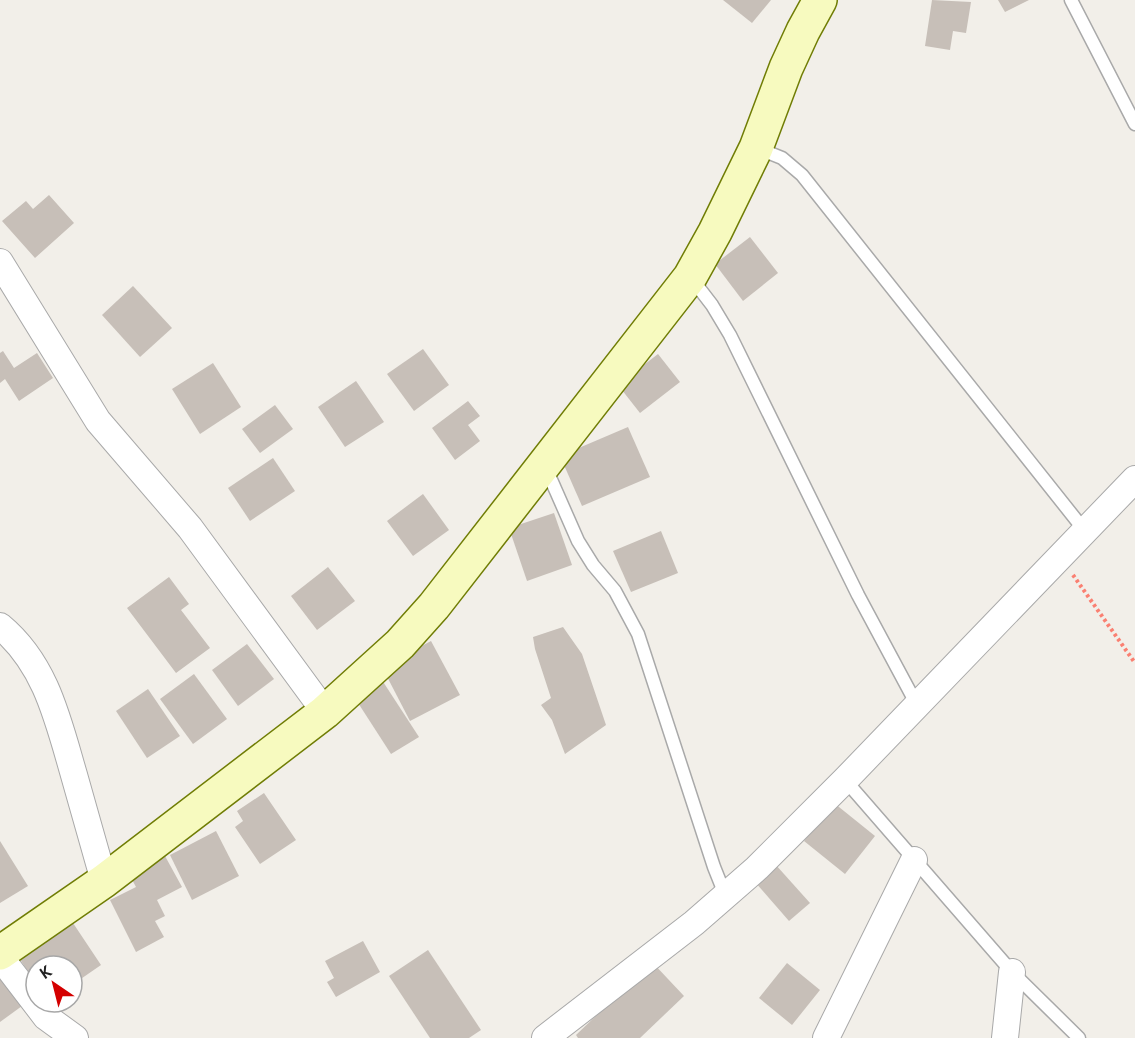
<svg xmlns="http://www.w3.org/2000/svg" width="1135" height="1038" font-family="'Space Grotesk',sans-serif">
<rect width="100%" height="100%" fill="#f2efe9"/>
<g fill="#c7bfb8">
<polygon points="723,0 771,0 752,23"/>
<polygon points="932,0 971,2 966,33 953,31 950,50 925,46"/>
<polygon points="998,0 1029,0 1005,12"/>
<polygon points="49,195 74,223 35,258 2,221 26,201 33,209"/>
<polygon points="750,237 778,273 743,301 715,264"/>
<polygon points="133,286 172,328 140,357 102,315"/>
<polygon points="423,349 449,385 414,411 387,374"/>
<polygon points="3,351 14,368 37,353 53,378 19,401 5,379 0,383 0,353"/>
<polygon points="658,354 680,382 640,413 618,385"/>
<polygon points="213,363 241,407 200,434 172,389"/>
<polygon points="356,381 384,422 345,447 318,407"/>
<polygon points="468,401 480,416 468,425 480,441 455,460 432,428"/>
<polygon points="275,405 293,429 260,453 242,429"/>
<polygon points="628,427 650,477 582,506 560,456"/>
<polygon points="273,458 295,491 250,521 228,488"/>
<polygon points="423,494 449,530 413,556 387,521"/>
<polygon points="554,513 572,565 527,581 509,528"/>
<polygon points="661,531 678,573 631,592 613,551"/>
<polygon points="328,567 355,601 317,630 291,596"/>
<polygon points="169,577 189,604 181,610 210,648 176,673 127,608"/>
<polygon points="563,627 582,654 606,725 565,754 552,720 541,705 551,698 535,649 533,637"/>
<polygon points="431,641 460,695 410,721 382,667"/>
<polygon points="247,644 274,679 238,706 212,670"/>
<polygon points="194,674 227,719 193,744 160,699"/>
<polygon points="378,674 419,737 391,754 351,692"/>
<polygon points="148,689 180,736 147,758 116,711"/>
<polygon points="264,793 296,840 260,864 235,827 243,821 237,811"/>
<polygon points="834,803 875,836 845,874 804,841"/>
<polygon points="216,831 239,876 192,900 170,855"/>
<polygon points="0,841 28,886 0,903"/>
<polygon points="165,856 182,887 157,900 165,916 155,921 164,937 136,952 110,900 136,887 129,874"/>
<polygon points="775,864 810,903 789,921 755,882"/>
<polygon points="67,914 101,965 72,985 72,966 36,966 36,984 14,950"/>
<polygon points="363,941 380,972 336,997 327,982 334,978 325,961"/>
<polygon points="428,950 481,1030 469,1038 430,1038 389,976"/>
<polygon points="652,962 684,996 640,1038 578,1038 576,1035"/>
<polygon points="787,963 820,990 792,1025 759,998"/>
<polygon points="0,976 22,1006 0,1022"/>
<polygon points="48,1002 69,1002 55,1012"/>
</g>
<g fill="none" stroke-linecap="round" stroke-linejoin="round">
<g stroke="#a9a9a9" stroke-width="15">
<g id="lane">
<polyline points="1071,0 1135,124"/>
<polyline points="757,148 782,158 802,175 1085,531"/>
<polyline points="692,279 712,305 730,335 858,595 917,705"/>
<polyline points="545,466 578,541 593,565 615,591 638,634 714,867 726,897"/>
<polyline points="845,780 1012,972 1079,1038"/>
</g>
</g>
<g stroke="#a9a9a9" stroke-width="28">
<g id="street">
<polyline points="0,262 98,421 190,528 325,712"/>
<path d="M 0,626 C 46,664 58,720 74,775 C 84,810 94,846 104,881"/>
<polyline points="0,957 46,1017 75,1038"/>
<polyline points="545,1038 694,923 757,868 845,780 1135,479"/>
<polyline points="826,1038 914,860"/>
<polyline points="1005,1038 1012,972"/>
</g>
</g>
<g stroke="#707d05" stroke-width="36">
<polyline id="secondary" points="0,953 104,881 325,712 400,644 434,606 690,277 715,232 756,148 786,68 803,31 820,0"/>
</g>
<polyline stroke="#fa8072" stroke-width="4" stroke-dasharray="3 3" stroke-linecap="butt" points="1073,575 1135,663"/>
<use href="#lane" stroke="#fff" stroke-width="12"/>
<use href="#street" stroke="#fff" stroke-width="26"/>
<use href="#secondary" stroke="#f7fabf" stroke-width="33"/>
</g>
<g transform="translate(54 984) rotate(325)"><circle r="28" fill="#ffffff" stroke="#a7a7a7" stroke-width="1.5"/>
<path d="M0-4.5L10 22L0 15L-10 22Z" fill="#d40000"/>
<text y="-9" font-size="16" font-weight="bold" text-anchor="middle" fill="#222222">K</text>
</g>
</svg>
